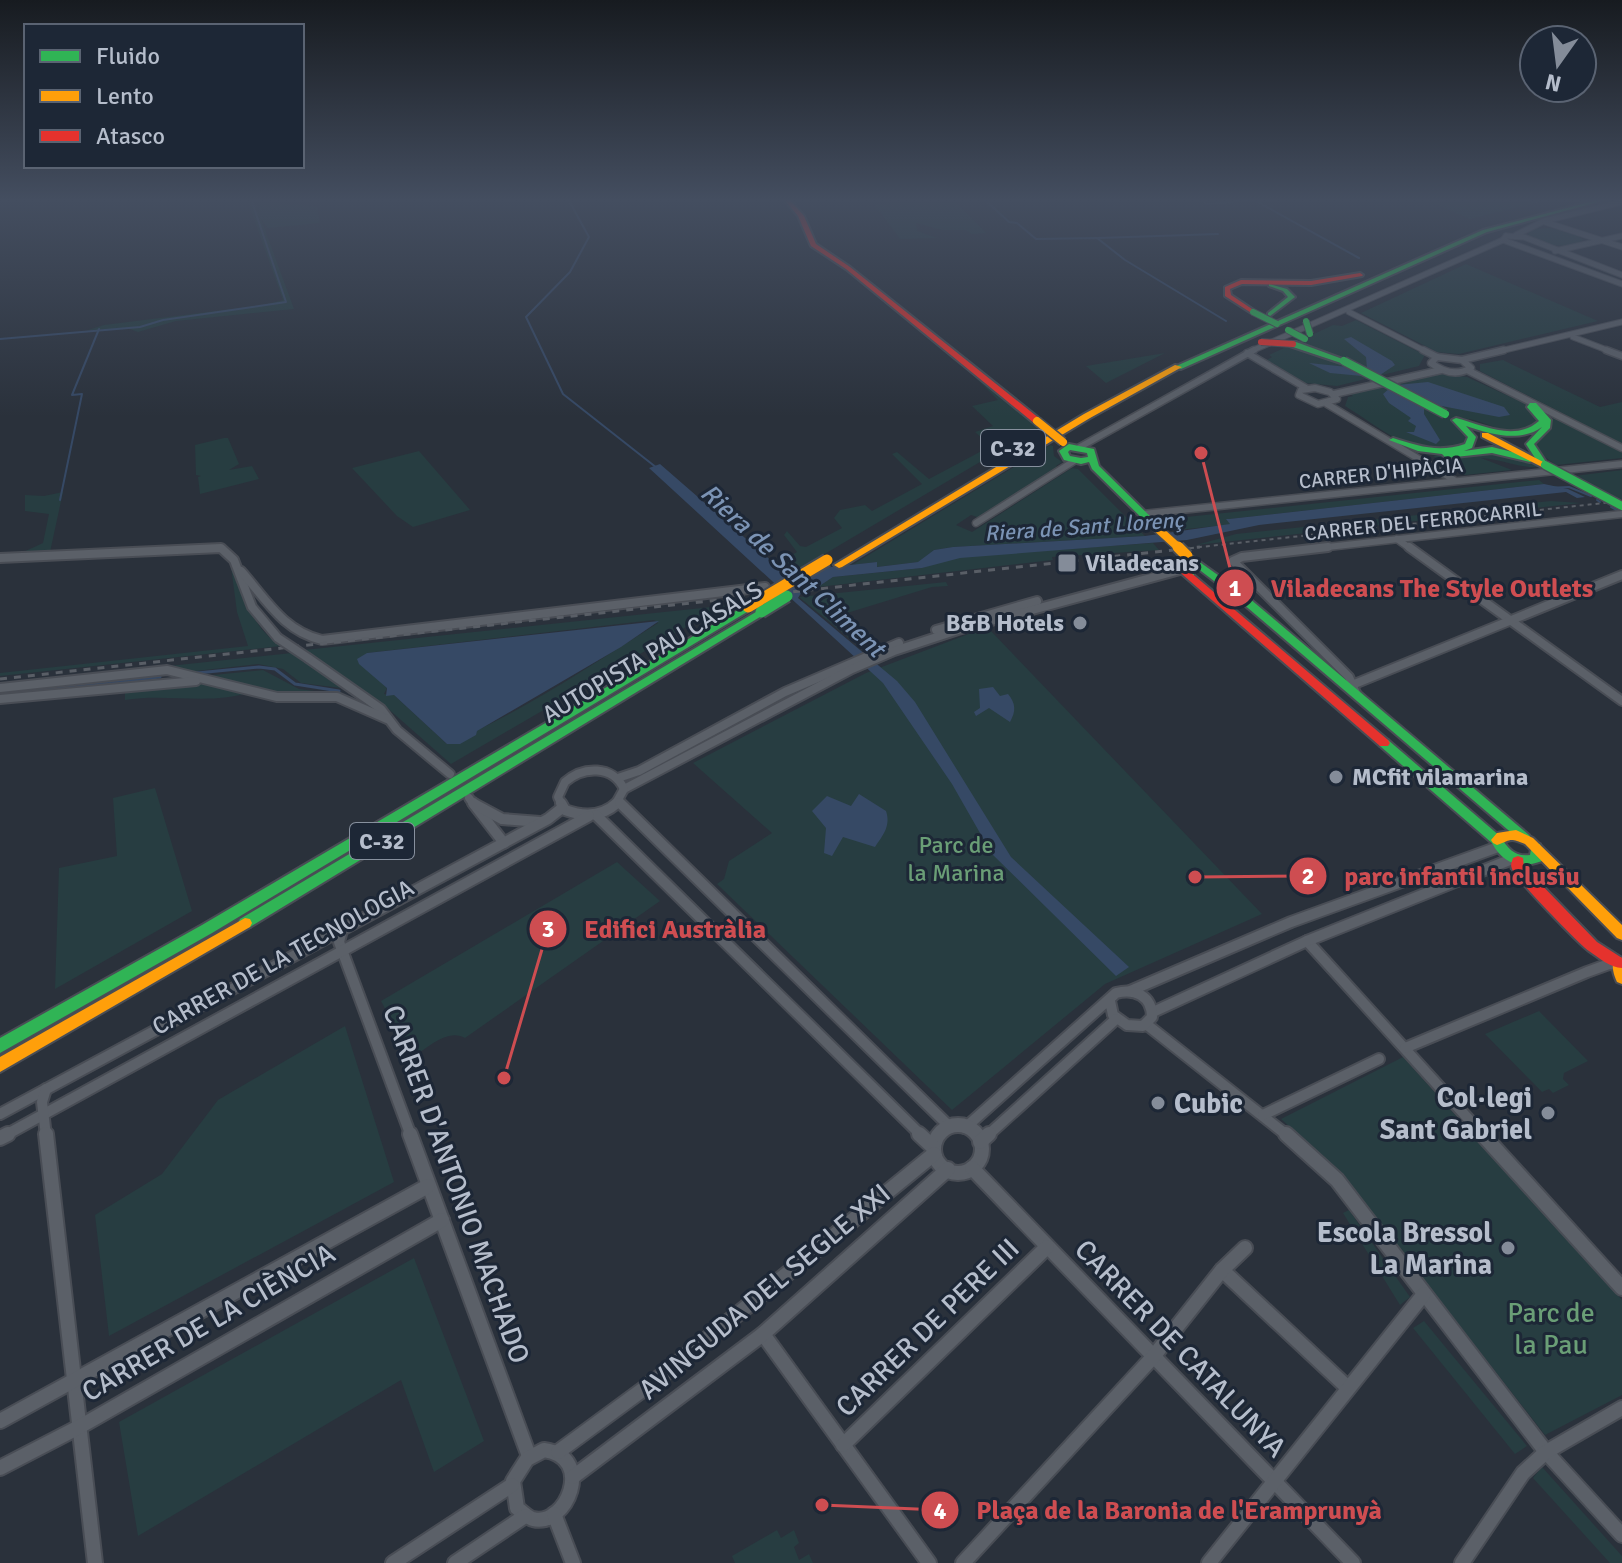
<svg xmlns="http://www.w3.org/2000/svg" width="1622" height="1563" font-family="Signika,sans-serif">
<rect width="100%" height="100%" fill="#2a313b"/>
<g fill="#273d41" fill-rule="evenodd">
<polygon points="247,199 253,199 259,213 258,202 317,206 320,223 268,228 261,219 294,309 176,321 138,332 130,329 88,330 104,325 264,305 283,300"/>
<polygon points="935,199 953,199 986,233 972,234 966,230 942,230 916,223 917,231 937,238 900,239 875,205"/>
<polygon points="1423,199 1539,202 1470,219"/>
<path d="M 1552,228 L 1576,234 L 1583,240 C 1568,250 1542,246 1528,234 L 1531,229 Z"/>
<polygon points="1466,264 1598,321 1459,354 1437,352 1361,313"/>
<polygon points="1356,320 1425,355 1419,366 1337,386 1305,383 1267,360 1272,357 1269,355 1333,325 1342,326"/>
<polygon points="1165,353 1106,383 1086,366"/>
<polygon points="1503,360 1600,407 1622,402 1622,444 1480,371 1480,364"/>
<polygon points="969,371 1039,427 796,571 786,571 775,564 797,552 784,535 787,531 800,546 806,547 842,528 834,518 840,510 865,505 872,511 922,484 892,454 897,452 929,479 991,446 975,432 993,426 972,406 998,400"/>
<path d="M 1434,373 L 1467,377 L 1528,405 L 1541,420 C 1502,447 1482,411 1453,420 L 1467,432 L 1464,444 C 1415,461 1384,430 1345,406 L 1348,397 L 1353,396 L 1350,394 Z"/>
<path d="M 1549,415 L 1622,452 L 1622,458 L 1556,465 L 1538,452 L 1535,445 C 1536,434 1550,432 1553,421 Z"/>
<polygon points="224,438 228,438 239,464 229,470 252,466 259,479 200,494 198,477 201,476 196,475 195,445"/>
<polygon points="1050,445 1053,446 1054,456 1062,462 1056,466 1058,468 980,518 971,515 956,525 972,532 1072,468 1078,469 1145,536 953,547 934,550 919,562 876,567 877,562 852,565"/>
<polygon points="419,451 470,510 413,527 397,516 352,468"/>
<path d="M 1476,452 L 1498,453 L 1541,467 C 1520,469 1502,459 1481,458 L 1512,470 L 1465,475 L 1433,456 Z"/>
<polygon points="1622,470 1622,499 1619,499 1574,476"/>
<polygon points="1539,480 1544,484 1230,519 1235,524 1178,530 1167,519"/>
<polygon points="63,492 50,552 81,549 82,552 17,555 43,543 49,514 25,511 25,495 44,496"/>
<polygon points="1551,501 1581,503 1196,545 1236,534"/>
<polygon points="1153,543 1159,550 1052,557 1053,560 818,587 833,577 922,568 953,557"/>
<path d="M 230,559 C 245,592 248,625 281,646 L 0,676 L 0,673 L 248,646 L 237,612 Z"/>
<polygon points="946,582 948,586 932,587 847,613 878,644 864,650 799,597"/>
<path d="M 740,604 L 717,609 L 451,764 L 385,706 L 304,650 ZM 654,620 L 658,623 C 590,666 521,713 447,744 L 394,695 L 384,694 L 387,688 L 367,653 Z"/>
<polygon points="987,627 1262,914 1105,984 952,1110 717,884 724,879 729,861 772,833 693,763 866,673"/>
<polygon points="292,653 349,689 301,683 283,669 258,664 187,672 0,684"/>
<polygon points="263,670 299,689 330,693 266,694 203,676"/>
<path d="M 182,682 L 204,683 L 247,693 C 209,705 165,693 125,700 L 125,690 Z"/>
<polygon points="155,788 192,911 55,989 59,868 117,856 113,798"/>
<path d="M 617,862 L 660,901 L 465,1038 C 447,1028 427,1049 411,1058 L 381,1001 Z"/>
<polygon points="1539,1011 1588,1061 1564,1073 1563,1079 1569,1085 1553,1093 1549,1089 1542,1092 1485,1034"/>
<polygon points="345,1026 394,1182 109,1336 95,1215 162,1174 218,1100"/>
<polygon points="1403,1057 1622,1300 1622,1395 1545,1435 1338,1170 1281,1119"/>
<polygon points="1349,1210 1410,1297 1400,1305 1343,1213"/>
<polygon points="414,1258 484,1441 434,1472 401,1380 138,1536 119,1422"/>
<polygon points="1424,1321 1527,1446 1515,1454 1413,1328"/>
<polygon points="1542,1467 1622,1556 1622,1563 1610,1563 1533,1478"/>
<polygon points="777,1530 781,1538 794,1530 799,1543 794,1547 799,1560 809,1554 813,1563 735,1563 732,1556"/>
</g>
<g fill="#364965">
<polygon points="1351,337 1392,361 1395,365 1380,375 1397,385 1428,382 1504,407 1510,415 1499,417 1431,404 1424,409 1424,414 1440,440 1436,444 1406,432 1414,432 1416,426 1408,421 1411,418 1389,403 1383,394 1390,388 1362,376 1330,373 1309,363 1367,369 1366,357 1344,339"/>
<polygon points="660,464 775,564 786,571 795,571 877,562 877,567 918,562 934,550 953,547 1145,536 1230,524 1226,519 1229,519 1544,484 1568,489 1585,497 1577,498 1566,492 1259,525 1187,540 960,558 922,568 833,577 818,587 803,590 798,598 897,681 915,702 1011,857 1129,967 1116,976 992,854 952,784 883,683 649,468"/>
<polygon points="659,621 621,647 477,731 476,735 460,744 447,744 394,695 386,696 387,688 359,664 357,659 367,653"/>
<path d="M 993,687 L 1000,696 L 1008,694 C 1016,704 1016,711 1010,722 L 989,708 L 976,716 L 974,712 L 980,708 L 979,689 Z"/>
<path d="M 859,794 L 886,811 C 891,826 883,835 875,847 L 843,837 L 832,856 L 824,853 L 826,828 L 812,811 L 827,796 L 851,806 Z"/>
</g>
<g fill="none" stroke-linecap="round" stroke-linejoin="round">
<g stroke="#364965" stroke-width="2">
<polyline points="568,199 589,237 570,272 526,317 563,394 657,468"/>
<polyline points="984,199 1009,222 1017,223 1036,239 1097,238 1125,260 1226,321"/>
<polyline points="1198,199 1207,204 1254,200"/>
<polyline points="1273,199 1254,200 1359,258"/>
<polyline points="1504,199 1537,202"/>
<polyline points="1098,238 1218,234"/>
<polyline points="0,339 140,327 163,320 286,302 251,199"/>
<polyline points="1545,488 1569,487 1591,496"/>
<polyline points="60,500 82,394 72,395 99,329"/>
<polyline points="1597,500 1600,502"/>
<polyline points="1611,507 1618,511"/>
</g>
<g stroke="#364965" stroke-width="3">
<polyline points="197,673 259,667 275,669 295,684 339,691"/>
<polyline points="0,695 160,677"/>
</g>
<g stroke="#494d55" stroke-width="7">
<g id="street-far4">
<polyline points="1545,222 1622,247"/>
<polyline points="1516,235 1544,221 1622,202"/>
<polyline points="1506,236 1524,237 1622,275"/>
<polyline points="1503,240 1622,284"/>
<polyline points="1555,251 1622,236"/>
<polyline points="1349,312 1427,352"/>
<polyline points="1573,337 1612,352"/>
<polyline points="1249,352 1503,240 1506,236"/>
<polyline points="1496,352 1622,322"/>
</g>
</g>
<g stroke="#494d55" stroke-width="9">
<g id="street-far3">
<polyline points="1423,350 1437,357"/>
<polyline points="1606,350 1622,356"/>
<polyline points="1247,353 1306,388"/>
<path d="M 1437,357 L 1462,360 L 1471,368 C 1457,376 1443,372 1431,363 Z"/>
<polyline points="1462,360 1504,350"/>
<polyline points="1469,371 1622,448"/>
<polygon points="1315,388 1330,392 1337,399 1318,404 1299,395 1301,390"/>
<polyline points="1334,394 1441,370"/>
<polyline points="1327,404 1454,480"/>
<polyline points="1080,447 1254,350"/>
<polyline points="1143,514 1622,464"/>
<polyline points="976,523 1074,461"/>
<polyline points="1397,539 1411,549"/>
<polyline points="192,549 223,549"/>
<polyline points="1310,549 1622,514"/>
</g>
</g>
<g stroke="#494d55" stroke-width="12">
<g id="street-far2">
<polyline points="1328,547 1242,557 1233,561 1349,677 1356,693"/>
<polyline points="1409,547 1622,701"/>
<polyline points="0,558 221,548 234,560 252,607 278,638"/>
<path d="M 241,571 C 266,599 283,631 322,640 L 765,587"/>
<polyline points="936,630 1037,601"/>
<polyline points="308,658 381,709 397,730 450,774"/>
<polyline points="1352,685 1622,575"/>
<polyline points="0,688 167,670 277,697 337,697 387,719"/>
<polyline points="0,699 196,681"/>
<polyline points="618,778 639,771 785,692 899,643"/>
<polyline points="624,789 852,669 894,651 958,630 1180,570"/>
<polyline points="469,798 474,805"/>
<polyline points="619,802 622,805"/>
<path d="M 562,805 L 558,797 L 565,782 C 583,766 613,765 624,789 L 615,805"/>
</g>
</g>
<g stroke="#494d55" stroke-width="14">
<g id="street-far1">
<polyline points="473,803 504,843"/>
<path d="M 561,803 L 565,810 C 584,817 602,817 617,803"/>
<polyline points="620,803 950,1127"/>
<polyline points="474,804 502,819 540,822"/>
<polyline points="596,815 922,1136"/>
<polyline points="342,930 339,942 411,1136"/>
<polyline points="1307,941 1484,1136"/>
<polyline points="1130,991 1291,922 1498,847"/>
<polyline points="1153,1012 1307,941 1512,859"/>
<polyline points="1146,1024 1288,1136"/>
<polyline points="1405,1048 1587,972 1609,964 1618,965"/>
<polyline points="0,1114 548,819 562,808"/>
<polyline points="1263,1115 1379,1059"/>
<path d="M 965,1128 L 1116,993 C 1135,988 1152,996 1152,1017 L 1143,1026 L 1127,1025 L 1113,1015 L 1110,1001"/>
<polyline points="4,1136 589,816"/>
<polyline points="46,1136 42,1102 46,1089"/>
<polyline points="987,1136 1116,1019"/>
</g>
</g>
<g stroke="#494d55" stroke-width="18">
<g id="street">
<circle cx="958" cy="1149" r="24"/>
<polyline points="46,1134 95,1563"/>
<polyline points="410,1134 529,1456"/>
<polyline points="919,1134 933,1147"/>
<polyline points="1286,1134 1337,1180 1546,1452 1622,1535"/>
<polyline points="1482,1134 1622,1288"/>
<polyline points="0,1138 8,1134"/>
<polyline points="980,1142 989,1134"/>
<polyline points="972,1168 1353,1563"/>
<polyline points="1222,1270 1348,1388"/>
<polyline points="763,1334 929,1563"/>
<polyline points="0,1421 428,1186"/>
<polyline points="843,1445 1047,1247"/>
<path d="M 544,1450 C 596,1457 566,1528 533,1519 C 528,1518 521,1511 517,1508 L 513,1481 L 527,1459 Z"/>
<polyline points="558,1452 664,1374 934,1154"/>
<polyline points="0,1468 81,1426 442,1220"/>
<polyline points="573,1477 763,1334 948,1169"/>
<polyline points="554,1514 573,1563"/>
<polyline points="393,1563 512,1485"/>
<polyline points="455,1563 525,1516"/>
<polyline points="963,1563 1153,1357 1222,1270 1245,1248"/>
<polyline points="1209,1563 1424,1294"/>
<polyline points="1462,1563 1523,1473 1546,1452 1622,1408"/>
</g>
</g>
<g stroke="#494d55" stroke-width="4">
<g id="fast">
<polygon points="1601,199 1609,199 1487,232 1181,369 1174,367 1483,230"/>
<polygon points="1269,284 1287,289 1295,297 1270,316 1268,315 1268,313 1288,297 1283,291 1269,286"/>
<polygon points="1290,342 1296,342 1348,361 1341,363 1290,346"/>
<path d="M 1530,403 L 1536,403 L 1551,420 L 1550,428 L 1534,444 L 1546,462 L 1545,464 L 1539,464 L 1526,444 L 1542,427 C 1520,443 1490,434 1466,426 L 1476,437 L 1472,448 L 1464,451 L 1492,447 L 1533,457 L 1534,459 L 1530,462 L 1492,453 L 1446,458 L 1442,454 L 1418,451 L 1389,440 L 1393,438 C 1418,446 1439,453 1465,444 L 1468,437 L 1452,420 L 1456,418 C 1483,425 1515,442 1539,421 L 1527,407 Z"/>
<path d="M 1069,444 L 1094,449 L 1099,466 L 1160,526 L 1160,530 L 1154,530 L 1092,469 L 1089,462 L 1081,464 L 1064,460 L 1059,451 ZM 1070,450 L 1087,453 L 1088,457 L 1081,458 L 1070,456 L 1068,452 Z"/>
<polygon points="1187,553 1243,593 1529,835 1531,838 1529,841 1521,841 1235,597 1184,558 1184,554"/>
<polygon points="1178,558 1183,561 1182,567 1194,571 1194,575 1191,576 1174,570 1173,561"/>
<polygon points="748,604 753,607 752,609 212,933 0,1053 0,1038 202,925"/>
<polygon points="761,609 766,612 765,614 250,927 245,928 240,927 238,923 240,919"/>
<path d="M 1384,739 L 1388,740 L 1501,837 C 1508,849 1515,857 1530,855 L 1532,844 L 1540,844 L 1543,858 L 1542,861 C 1520,869 1503,864 1492,843 L 1380,746 L 1378,743 Z"/>
</g>
</g>
<g stroke="#494d55" stroke-width="4">
<g id="slow">
<polygon points="1175,365 1182,367 1090,418 842,567 839,568 834,565 1084,414"/>
<polygon points="1482,433 1488,433 1549,465 1542,467 1482,437"/>
<path d="M 1516,830 L 1533,838 L 1622,925 L 1622,940 L 1617,938 L 1525,844 C 1509,837 1511,840 1497,845 L 1493,843 L 1491,840 L 1497,833 Z"/>
<polygon points="245,918 250,919 252,923 250,927 0,1072 0,1057"/>
<path d="M 1619,957 L 1622,958 L 1622,984 L 1617,982 C 1614,976 1611,966 1614,959 Z"/>
</g>
</g>
<g stroke="#494d55" stroke-width="4">
<g id="jam">
<polygon points="784,199 789,199 804,216 816,244 850,267 1040,419 1040,423 1034,423 846,269 811,246 798,216"/>
<polygon points="1360,273 1363,275 1362,276 1311,285 1242,284 1230,289 1231,295 1255,311 1255,313 1253,314 1225,296 1225,287 1241,280 1311,281"/>
<polygon points="1186,570 1189,571 1388,740 1390,743 1388,746 1380,746 1183,575 1181,573"/>
<path d="M 1518,856 L 1523,858 L 1524,867 L 1532,875 L 1597,942 L 1622,958 L 1622,968 C 1611,968 1599,958 1589,951 C 1579,944 1516,879 1512,869 C 1510,864 1512,862 1513,858 Z"/>
</g>
</g>
<use href="#street-far4" stroke="#5b6068" stroke-width="5"/>
<use href="#street-far3" stroke="#5b6068" stroke-width="6"/>
<use href="#street-far2" stroke="#5b6068" stroke-width="8"/>
<use href="#street-far1" stroke="#5b6068" stroke-width="10"/>
<use href="#street" stroke="#5b6068" stroke-width="14"/>
<use href="#fast" fill="#30b455" fill-rule="evenodd"/>
<use href="#slow" fill="#ff9f0a" fill-rule="evenodd"/>
<use href="#jam" fill="#e5322d" fill-rule="evenodd"/>
<polyline stroke="#595e66" stroke-width="2" stroke-dasharray="4 4" stroke-linecap="butt" points="1182,549 1622,501"/>
<polyline stroke="#595e66" stroke-width="3" stroke-dasharray="7 7" stroke-linecap="butt" points="0,679 1200,547"/>
<g stroke="#494d55" stroke-width="12" stroke-linecap="butt">
<polyline id="street-bridge" points="278,638 308,658"/>
</g>
<g stroke="#494d55" stroke-width="8" stroke-linecap="butt">
<g id="fast-bridge-far2">
<polyline points="1253,312 1277,324"/>
<polyline points="1306,321 1310,334"/>
<polyline points="1288,330 1305,339"/>
</g>
</g>
<g stroke="#494d55" stroke-width="11" stroke-linecap="butt">
<g id="fast-bridge-far1">
<polyline points="1344,361 1445,414"/>
<polyline points="1545,465 1622,506"/>
</g>
</g>
<g stroke="#494d55" stroke-width="15" stroke-linecap="butt">
<polyline id="fast-bridge" points="761,612 787,596"/>
</g>
<g stroke="#494d55" stroke-width="11" stroke-linecap="butt">
<g id="slow-bridge-far1">
<polyline points="1037,421 1063,442"/>
<polyline points="1157,528 1180,549"/>
</g>
</g>
<g stroke="#494d55" stroke-width="15" stroke-linecap="butt">
<g id="slow-bridge">
<polyline points="1178,547 1187,556"/>
<polyline points="748,607 827,560"/>
</g>
</g>
<g stroke="#494d55" stroke-width="8" stroke-linecap="butt">
<polyline id="jam-bridge" points="1261,342 1293,344"/>
</g>
<use href="#street-bridge" stroke="#5b6068" stroke-width="8"/>
<use href="#fast-bridge-far2" stroke="#30b455" stroke-width="6"/>
<use href="#fast-bridge-far1" stroke="#30b455" stroke-width="8"/>
<use href="#fast-bridge" stroke="#30b455" stroke-width="11"/>
<use href="#slow-bridge-far1" stroke="#ff9f0a" stroke-width="8"/>
<use href="#slow-bridge" stroke="#ff9f0a" stroke-width="11"/>
<use href="#jam-bridge" stroke="#e5322d" stroke-width="6"/>
</g>
<linearGradient id="sky" x2="0" y2="1"><stop stop-color="#171b20"/><stop offset="0.48" stop-color="#444e60"/><stop offset="1" stop-color="#444e60" stop-opacity="0"/></linearGradient>
<rect width="1622" height="417" fill="url(#sky)"/>
<g fill="#848c99" stroke="#1d2736" stroke-width="3">
<rect x="1057" y="553" width="20" height="20" rx="4"/>
<circle cx="1080" cy="623" r="8"/>
<circle cx="1336" cy="777" r="8"/>
<circle cx="1158" cy="1103" r="8"/>
<circle cx="1548" cy="1113" r="8"/>
<circle cx="1508" cy="1248" r="8"/>
</g>
<g text-anchor="middle" stroke-width="6" stroke-linejoin="round" paint-order="stroke">
<g font-size="20" fill="#b5bdcb" stroke="#1d2736">
<text transform="translate(1381 473) rotate(-6)" y="7">CARRER D'HIPÀCIA</text>
<text transform="translate(1423 521) rotate(-6)" y="7">CARRER DEL FERROCARRIL</text>
</g>
<g fill="#1d2736" stroke="#87909e" stroke-width="2">
<rect x="981" y="430" width="64" height="36" rx="6"/>
<rect x="350" y="823" width="64" height="36" rx="6"/>
</g>
<g font-size="22" font-weight="bold" fill="#b5bdcb">
<text x="1013" y="456">C-32</text>
<text x="382" y="849">C-32</text>
</g>
<g font-size="22" font-style="italic" fill="#7b93b4" stroke="#1d2736">
<text transform="translate(1084 526) rotate(-4)" y="8">Riera de Sant Llorenç</text>
</g>
<g font-size="24" font-weight="bold" fill="#b5bdcb" stroke="#1d2736" text-anchor="start">
<text x="1085" y="571">Viladecans</text>
<text x="1064" y="631" text-anchor="end">B&amp;B Hotels</text>
<text x="1352" y="785">MCfit vilamarina</text>
</g>
<g font-size="24" fill="#b5bdcb" stroke="#1d2736">
<text transform="translate(652 652) rotate(-31)" y="8">AUTOPISTA PAU CASALS</text>
<text transform="translate(283 957) rotate(-29)" y="8">CARRER DE LA TECNOLOGIA</text>
</g>
<g font-size="24" fill="#6a9e76" stroke="#1d2736">
<text x="956" y="853">Parc de<tspan x="956" dy="28">la Marina</tspan></text>
</g>
<g font-size="26" font-style="italic" fill="#7b93b4" stroke="#1d2736">
<text transform="translate(793 570) rotate(43)" y="9">Riera de Sant Climent</text>
</g>
<g font-size="28" font-weight="bold" fill="#b5bdcb" stroke="#1d2736" text-anchor="end">
<text x="1532" y="1107">Col·legi<tspan x="1532" dy="32">Sant Gabriel</tspan></text>
<text x="1174" y="1113" text-anchor="start">Cubic</text>
<text x="1492" y="1242">Escola Bressol<tspan x="1492" dy="32">La Marina</tspan></text>
</g>
<g font-size="28" fill="#b5bdcb" stroke="#1d2736">
<text transform="translate(457 1184) rotate(70)" y="10">CARRER D'ANTONIO MACHADO</text>
<text transform="translate(764 1291) rotate(-40)" y="10">AVINGUDA DEL SEGLE XXI</text>
<text transform="translate(208 1322) rotate(-30)" y="10">CARRER DE LA CIÈNCIA</text>
<text transform="translate(927 1327) rotate(-44)" y="10">CARRER DE PERE III</text>
<text transform="translate(1181 1348) rotate(46)" y="10">CARRER DE CATALUNYA</text>
</g>
<g font-size="28" fill="#6a9e76" stroke="#1d2736">
<text x="1551" y="1322">Parc de<tspan x="1551" dy="32">la Pau</tspan></text>
</g>
</g>
<path fill="none" stroke="#ce4d51" stroke-width="3" d="M1201 453L1235 588M1195 877L1308 876M504 1078L548 929M822 1505L940 1510"/>
<g fill="#ce4d51" stroke="#1d2736" stroke-width="3">
<circle cx="1201" cy="453" r="8"/>
<circle cx="1195" cy="877" r="8"/>
<circle cx="504" cy="1078" r="8"/>
<circle cx="822" cy="1505" r="8"/>
<circle cx="1235" cy="588" r="20"/>
<circle cx="1308" cy="876" r="20"/>
<circle cx="548" cy="929" r="20"/>
<circle cx="940" cy="1510" r="20"/>
</g>
<g font-size="24" text-anchor="middle" font-weight="bold" fill="#fff">
<text x="1235" y="596">1</text>
<text x="1308" y="884">2</text>
<text x="548" y="937">3</text>
<text x="940" y="1519">4</text>
</g>
<g font-size="26" text-anchor="middle" font-weight="bold" fill="#ce4d51" stroke="#1d2736" stroke-width="6" stroke-linejoin="round" paint-order="stroke">
<text x="1432" y="597">Viladecans The Style Outlets</text>
<text x="1462" y="885">parc infantil inclusiu</text>
<text x="675" y="938">Edifici Austràlia</text>
<text x="1179" y="1519">Plaça de la Baronia de l'Eramprunyà</text>
</g>
<rect x="24" y="24" width="280" height="144" fill="#1d2736" stroke="#5a6372" stroke-width="2"/>
<rect x="40" y="50" width="40" height="12" fill="#30b455" stroke="#5a6372" stroke-width="2"/>
<text x="96" y="64" font-size="24" fill="#b5bdcb">Fluido</text>
<rect x="40" y="90" width="40" height="12" fill="#ff9f0a" stroke="#5a6372" stroke-width="2"/>
<text x="96" y="104" font-size="24" fill="#b5bdcb">Lento</text>
<rect x="40" y="130" width="40" height="12" fill="#e5322d" stroke="#5a6372" stroke-width="2"/>
<text x="96" y="144" font-size="24" fill="#b5bdcb">Atasco</text>
<g transform="translate(1558 64) rotate(194)"><circle r="38" fill="#1d2736" stroke="#5a6372" stroke-width="2"/>
<path d="M0-6L14 30L0 20L-14 30Z" fill="#848c99"/>
<text y="-12" font-size="22" font-weight="bold" text-anchor="middle" fill="#b5bdcb">N</text>
</g>
</svg>
